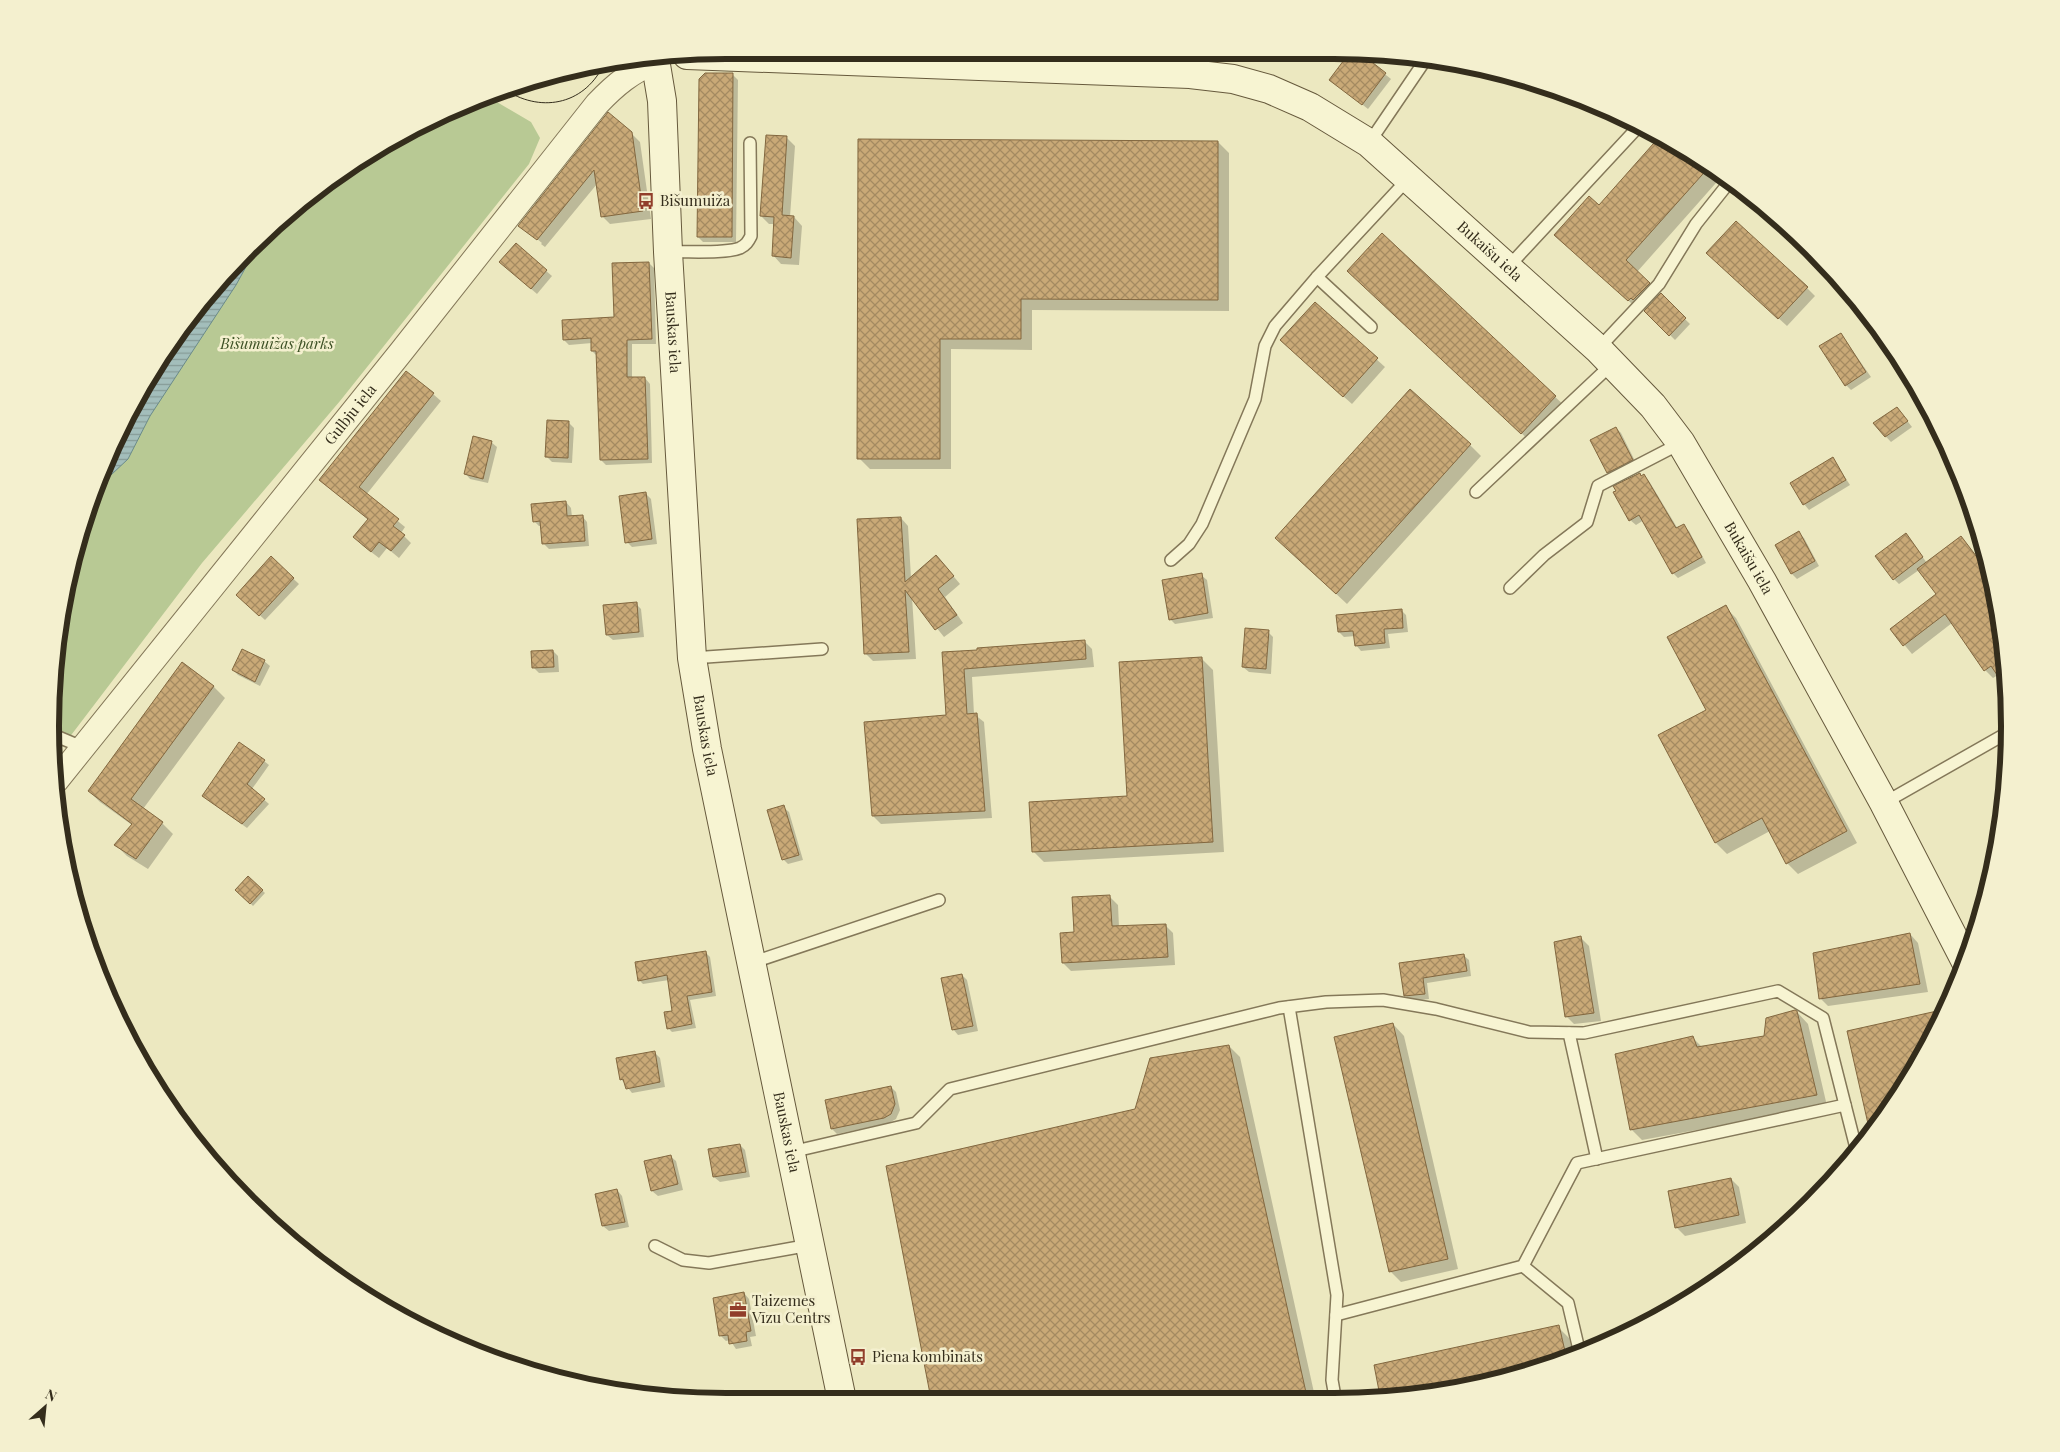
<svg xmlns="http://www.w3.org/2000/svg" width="2060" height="1452" font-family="'Playfair Display',serif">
<defs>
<pattern id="water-rules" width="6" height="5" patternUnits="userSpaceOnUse" patternTransform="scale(1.25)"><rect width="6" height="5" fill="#a3bebb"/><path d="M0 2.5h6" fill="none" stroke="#869b97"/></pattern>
<pattern id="building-cross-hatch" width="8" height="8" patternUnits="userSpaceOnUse" patternTransform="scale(1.25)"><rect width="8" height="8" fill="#c9a977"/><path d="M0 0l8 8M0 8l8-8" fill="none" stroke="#a48a61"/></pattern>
</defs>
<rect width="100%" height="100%" fill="#ece8c0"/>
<polygon fill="#b8c994" points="485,95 531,122 540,138 529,164 340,401 202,563 56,755 56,637 102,467 164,351 218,281 351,164 467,102"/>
<path fill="url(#water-rules)" stroke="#6a8b8a" d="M 258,245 L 236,285 L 150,416 L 128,459 L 95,490 L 102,467 L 114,451 C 144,394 173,329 217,281 C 229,268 244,257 258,245 Z"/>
<g fill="#0003">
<polygon points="1352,52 1357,52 1391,79 1368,109 1331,80"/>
<polygon points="733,75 738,80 736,242 703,242 698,237"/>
<polygon points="631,133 640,142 651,219 610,224 602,216 597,184 545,247 541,244 542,243 527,231 527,233 520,226"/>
<polygon points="1663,136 1723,175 1637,272 1690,324 1675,340 1643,308 1640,311 1555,235 1600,207"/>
<polygon points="786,137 795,146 790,217 794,217 802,226 799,265 781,264 773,255 775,224 769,224 761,216"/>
<polygon points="859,141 1218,142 1229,153 1229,311 1032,310 1032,350 951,349 951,469 870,469 859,458"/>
<polygon points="1382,235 1567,408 1533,444 1360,282"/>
<polygon points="516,245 552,276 537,294 506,267"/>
<polygon points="1716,261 1807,288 1815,296 1787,326"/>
<polygon points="649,263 654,268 656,344 632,344 632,378 645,378 650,384 652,463 606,465 601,460 597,356 592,351 592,343 569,345 564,340 615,319"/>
<polygon points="1315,304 1385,367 1352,404 1290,349"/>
<polygon points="1841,334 1871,377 1851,390 1846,385"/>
<polygon points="433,394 441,401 366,495 405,527 401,533 411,543 399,558 387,548 379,558 362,545 369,520 321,480"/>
<polygon points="1902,414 1912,427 1891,442 1874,424"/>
<polygon points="568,422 574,428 572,463 552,462 547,457"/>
<polygon points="1616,428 1621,433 1637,465 1613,478 1608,472"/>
<polygon points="491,442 497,447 488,483 470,479 465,473"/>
<polygon points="1470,445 1481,456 1347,604 1288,549"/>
<polygon points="1833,459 1850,485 1809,510 1804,504"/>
<polygon points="1644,475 1649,481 1678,529 1684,526 1689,531 1706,563 1678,578 1673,573 1644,520 1636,525 1630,520"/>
<polygon points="646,494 651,499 657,544 632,547 627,542"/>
<polygon points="566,502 571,508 572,517 582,516 587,522 589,546 549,549 544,544 542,526 539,526 534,521"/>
<polygon points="901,518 908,526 911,578 944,565 960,584 945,597 963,623 944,637 912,597 916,659 873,661 865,653"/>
<polygon points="1799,533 1804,538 1819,566 1797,579 1792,574 1776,546"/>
<polygon points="1906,535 1927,563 1961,537 1989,572 2004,637 2006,684 1998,675 1993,678 1985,670 1952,623 1912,654 1892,630 1938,594 1919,570 1899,584 1894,579"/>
<polygon points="271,558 299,584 265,620 243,600"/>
<polygon points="1201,575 1207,580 1213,618 1175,624 1170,619"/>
<polygon points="636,604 641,609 644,637 613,640 607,635"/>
<polygon points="1725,607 1736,618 1857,843 1798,874 1787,863 1770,831 1727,854 1716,843 1659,736 1708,710"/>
<polygon points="1401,610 1406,615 1408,632 1388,634 1390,648 1361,651 1356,645 1355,636 1344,637 1339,632"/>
<polygon points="1268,632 1273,637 1271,674 1249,672 1243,667"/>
<polygon points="1084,641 1092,649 1094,667 972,677 974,714 984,722 992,818 881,824 873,816 947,717 943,654"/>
<polygon points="553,651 558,656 559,672 539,673 534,668"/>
<polygon points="1202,659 1213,670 1224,852 1044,862 1033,851 1128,798"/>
<polygon points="264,661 270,666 260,686 238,675 233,670"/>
<polygon points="183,664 214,687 225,698 143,809 162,823 173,834 148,869 127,856 116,845 132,825 100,802 89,791"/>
<polygon points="264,761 269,765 252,789 269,804 247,828 203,796"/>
<polygon points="783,807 789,812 803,860 788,864 783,859"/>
<polygon points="248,878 265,893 253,906 237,890"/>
<polygon points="1109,896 1118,905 1119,927 1165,925 1173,933 1175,965 1071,971 1063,963 1075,933"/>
<polygon points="1910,934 1918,943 1928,992 1828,1006 1820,998"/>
<polygon points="1581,938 1589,946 1601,1021 1574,1024 1566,1016"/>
<polygon points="706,953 710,957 716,996 690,1000 696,1028 672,1032 668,1028 674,1012 669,980 643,984 639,980"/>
<polygon points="1463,955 1469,960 1471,976 1427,983 1429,999 1411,1001 1405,995 1400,964"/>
<polygon points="962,975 967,980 978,1031 958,1035 953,1029"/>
<polygon points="1797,1012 1808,1024 1827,1106 1642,1140 1631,1129 1693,1038 1702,1047 1765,1038"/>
<polygon points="1393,1024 1404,1036 1458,1269 1401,1282 1390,1271"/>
<polygon points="1229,1046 1240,1057 1315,1397 932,1399 887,1167 1136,1110"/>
<polygon points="654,1052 660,1058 665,1087 632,1093 621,1079"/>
<polygon points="891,1087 896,1092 900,1110 896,1119 889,1123 837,1134 832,1129 826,1101"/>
<polygon points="740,1145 745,1150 750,1177 720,1182 714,1177"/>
<polygon points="670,1156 676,1161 683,1190 658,1196 652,1191"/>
<polygon points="1731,1179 1739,1187 1746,1223 1685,1236 1676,1227"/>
<polygon points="617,1190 622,1196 629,1227 609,1231 603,1226"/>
<polygon points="744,1293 749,1299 756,1336 750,1337 752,1346 736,1349 730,1340 726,1341 721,1336"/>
<polygon points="1558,1327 1569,1338 1574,1357 1551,1366 1520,1373 1520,1372 1423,1396 1381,1396 1375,1366"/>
<polygon points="751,1391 757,1396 757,1400 725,1400 724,1393"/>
</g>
<g fill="url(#building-cross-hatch)" stroke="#82673f">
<polygon points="1350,52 1359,52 1386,73 1362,105 1329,80"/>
<polygon points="705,73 733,73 732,237 697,237 699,79"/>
<polygon points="608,112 632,132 643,211 601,217 594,170 537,240 518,226"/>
<polygon points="766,135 787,136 782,215 794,216 791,258 772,256 774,217 760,216"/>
<polygon points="1661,135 1710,166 1626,260 1650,283 1633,300 1631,298 1628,301 1554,235 1589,196 1599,205"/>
<polygon points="858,139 1218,141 1218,300 1021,299 1021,339 940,339 940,459 857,459"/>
<polygon points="1736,221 1808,287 1778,319 1706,253"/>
<polygon points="1382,233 1556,396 1521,434 1347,271"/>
<polygon points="516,243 547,270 531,289 499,262"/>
<polygon points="649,262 652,339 627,340 627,377 645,377 648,459 600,460 596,351 591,351 591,338 563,340 562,320 614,317 612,263"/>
<polygon points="1661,293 1686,318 1669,336 1644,311"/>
<polygon points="1315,302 1378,358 1343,397 1280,340"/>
<polygon points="1841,333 1866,372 1845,386 1819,346"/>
<polygon points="406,371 434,393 359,487 399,519 393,526 405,535 391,551 379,542 371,552 353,537 368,519 319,480"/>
<polygon points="1410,389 1471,444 1336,594 1275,538"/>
<polygon points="1897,407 1908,421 1885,437 1873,423"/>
<polygon points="547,420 569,421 568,458 545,457"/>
<polygon points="1616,427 1633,460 1607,473 1590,440"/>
<polygon points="473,436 492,441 483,479 464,474"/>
<polygon points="1833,457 1846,480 1803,505 1790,483"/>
<polygon points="1640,473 1641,476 1644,474 1676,528 1684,524 1702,557 1672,574 1639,515 1629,521 1613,492 1616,491 1613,486"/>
<polygon points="646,492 652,539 625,543 619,496"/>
<polygon points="566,501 567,516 583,515 585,541 542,544 540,521 533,522 531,504"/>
<polygon points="901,517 905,582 936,555 954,576 938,589 957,615 935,630 905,590 909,652 864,654 857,519"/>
<polygon points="1799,531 1815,561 1791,574 1775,545"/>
<polygon points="1906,533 1923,557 1893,580 1875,556"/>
<polygon points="1961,536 1989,573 2004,637 2006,688 1991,666 1984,671 1945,614 1903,646 1890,629 1936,594 1917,569"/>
<polygon points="271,556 294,578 259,616 236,595"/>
<polygon points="1202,573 1208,613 1169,620 1162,580"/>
<polygon points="637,602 639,632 606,635 603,605"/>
<polygon points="1726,605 1847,831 1786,864 1762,818 1715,843 1658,735 1706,710 1667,637"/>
<polygon points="1402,609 1403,628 1384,629 1385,643 1355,646 1353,631 1338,632 1336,615"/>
<polygon points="1245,628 1269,630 1266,669 1242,667"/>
<polygon points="1085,640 1086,659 964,669 967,714 977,713 985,811 872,816 864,722 946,715 942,652 977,650 977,648"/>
<polygon points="242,649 265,660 255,682 232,670"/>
<polygon points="553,650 554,667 532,668 531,651"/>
<polygon points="1202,657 1213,842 1032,852 1029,802 1127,796 1119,662"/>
<polygon points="182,662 214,686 131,799 163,822 136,859 114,845 132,824 88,791"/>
<polygon points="239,742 265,760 247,784 265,799 242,824 202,796"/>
<polygon points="784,805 799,855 782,860 767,810"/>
<polygon points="248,876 263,890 250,904 235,890"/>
<polygon points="1110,895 1112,926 1166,924 1168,957 1062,963 1060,933 1074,932 1072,897"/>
<polygon points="1910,933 1920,984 1819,999 1813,953"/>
<polygon points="1581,936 1594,1013 1565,1017 1554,942"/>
<polygon points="706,951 712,992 687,996 692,1024 667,1029 664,1012 672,1011 667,975 638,981 635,962"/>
<polygon points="1464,954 1467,971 1423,978 1425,994 1404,996 1399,963"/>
<polygon points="962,974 973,1026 952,1030 941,978"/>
<polygon points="1946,1009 1940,1025 1871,1137 1847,1031"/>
<polygon points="1795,1010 1797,1011 1817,1095 1630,1130 1615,1054 1693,1036 1697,1047 1764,1036 1766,1018"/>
<polygon points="1393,1023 1448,1259 1389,1272 1334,1037"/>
<polygon points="1229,1045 1307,1397 931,1399 886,1166 1135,1109 1150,1058"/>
<polygon points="655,1051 660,1082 626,1089 623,1079 620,1080 616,1058"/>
<polygon points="891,1086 895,1104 891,1114 884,1118 831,1129 825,1100"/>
<polygon points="740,1144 746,1172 713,1177 708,1149"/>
<polygon points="671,1155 678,1184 651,1191 644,1161"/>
<polygon points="1731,1178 1739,1215 1675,1228 1668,1191"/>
<polygon points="617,1189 625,1222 602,1226 595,1194"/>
<polygon points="744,1292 751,1331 746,1332 747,1341 729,1344 728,1335 719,1336 713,1298"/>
<polygon points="1559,1325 1567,1360 1551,1366 1423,1396 1380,1396 1374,1365"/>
</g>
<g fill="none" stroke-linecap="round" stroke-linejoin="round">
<g stroke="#847859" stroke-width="14">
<g id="lane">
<polyline points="1320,50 1324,50"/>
<polyline points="1369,143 1426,59"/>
<path d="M 668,252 C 686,251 725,254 740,248 C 746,245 748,242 751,236 L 750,143"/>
<polyline points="1508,267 1640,125"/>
<polyline points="1317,277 1371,327"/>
<polyline points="1598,349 1659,284 1696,224 1731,180"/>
<polyline points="1476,492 1613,363"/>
<polyline points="1171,560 1189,544 1202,524 1255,399 1265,346 1275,326 1317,277 1408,179"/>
<polyline points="1510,588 1544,555 1587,522 1598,486 1681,443"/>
<polyline points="692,658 822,649"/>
<polyline points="56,736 82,747"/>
<polyline points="1884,803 2007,733"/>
<polyline points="751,963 939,900"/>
<polyline points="1289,1007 1337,1295 1332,1380 1335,1397"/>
<polyline points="1569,1033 1597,1159"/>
<polyline points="791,1152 916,1123 950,1089 1279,1008 1326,1002 1383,1000 1436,1009 1529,1032 1584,1033 1778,991 1823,1018 1857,1152"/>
<polyline points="655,1246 683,1260 709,1263 810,1245"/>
<polyline points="1523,1266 1568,1303 1580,1354"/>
<polyline points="1336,1315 1523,1266 1577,1163 1845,1105"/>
</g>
</g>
<g stroke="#847859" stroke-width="26">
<g id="street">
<path id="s1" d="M 56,781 L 401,352 L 597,104 C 615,85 632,71 655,62"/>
</g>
</g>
<g stroke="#66593c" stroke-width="30">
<g id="secondary">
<path id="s2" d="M 687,55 L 1190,74 L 1233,79 L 1269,89 L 1310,107 L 1369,143 L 1598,349 L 1653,406 L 1681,443 L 1762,581 L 1884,803 L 1965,960"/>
<path id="s3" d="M 655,59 L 662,101 L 668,252 L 692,658 L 707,749 L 842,1400"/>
</g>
</g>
<use href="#lane" stroke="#f7f4d2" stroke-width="11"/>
<use href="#street" stroke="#f7f4d2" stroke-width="24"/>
<use href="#secondary" stroke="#f7f4d2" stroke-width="28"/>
<path stroke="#342d1c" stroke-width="1" d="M 504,89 C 539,113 583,106 603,66"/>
</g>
<defs>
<g id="bus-bare" transform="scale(1.35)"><path d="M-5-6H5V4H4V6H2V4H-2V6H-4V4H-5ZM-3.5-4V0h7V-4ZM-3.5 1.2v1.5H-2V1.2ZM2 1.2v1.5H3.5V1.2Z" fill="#913e2b" stroke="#f4f0cf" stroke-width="2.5" paint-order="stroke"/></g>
<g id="office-bare" transform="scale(1.35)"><path d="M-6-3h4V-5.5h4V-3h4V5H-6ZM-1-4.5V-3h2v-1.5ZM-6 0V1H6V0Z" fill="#913e2b" stroke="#f4f0cf" stroke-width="2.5" paint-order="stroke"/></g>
</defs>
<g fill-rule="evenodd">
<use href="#bus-bare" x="646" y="201"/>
<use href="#office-bare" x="738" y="1310"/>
<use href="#bus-bare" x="858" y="1357"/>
</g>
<g text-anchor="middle" stroke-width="5" stroke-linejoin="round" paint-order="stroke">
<g font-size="15" fill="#342d1c" stroke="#f4f0cf" text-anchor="start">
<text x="660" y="206">Bišumuiža</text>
<text x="752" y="1306">Taizemes<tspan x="752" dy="17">Vīzu Centrs</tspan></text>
<text x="872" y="1362">Piena kombināts</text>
</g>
<g font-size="15" fill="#342d1c" stroke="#f4f0cf">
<text dy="5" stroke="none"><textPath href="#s2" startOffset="860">Bukaišu iela</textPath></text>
<text dy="5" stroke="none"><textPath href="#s3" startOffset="274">Bauskas iela</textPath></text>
<text dy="5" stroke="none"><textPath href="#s1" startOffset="470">Gulbju iela</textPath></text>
<text dy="5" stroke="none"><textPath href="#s2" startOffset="1265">Bukaišu iela</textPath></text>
<text dy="5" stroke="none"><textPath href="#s3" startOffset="679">Bauskas iela</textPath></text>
<text dy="5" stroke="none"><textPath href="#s3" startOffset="1084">Bauskas iela</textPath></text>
</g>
<g font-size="15" font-style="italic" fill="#3c5024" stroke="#f4f0cf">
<text x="277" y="349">Bišumuižas parks</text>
</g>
</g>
<path d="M0 0H2060V1452H0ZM726 59H1334A667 667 0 0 1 2001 726V726A667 667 0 0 1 1334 1393H726A667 667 0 0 1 59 726V726A667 667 0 0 1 726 59Z" fill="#f4f0cf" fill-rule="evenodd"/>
<path fill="none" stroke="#342d1c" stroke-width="6" d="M726 59H1334A667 667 0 0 1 2001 726V726A667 667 0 0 1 1334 1393H726A667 667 0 0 1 59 726V726A667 667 0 0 1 726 59Z"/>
<g transform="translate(45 1407) rotate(27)" stroke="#f4f0cf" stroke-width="4" paint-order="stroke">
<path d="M0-4L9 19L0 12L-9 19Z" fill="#342d1c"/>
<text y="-8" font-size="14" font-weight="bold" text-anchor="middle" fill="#342d1c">N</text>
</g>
</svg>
